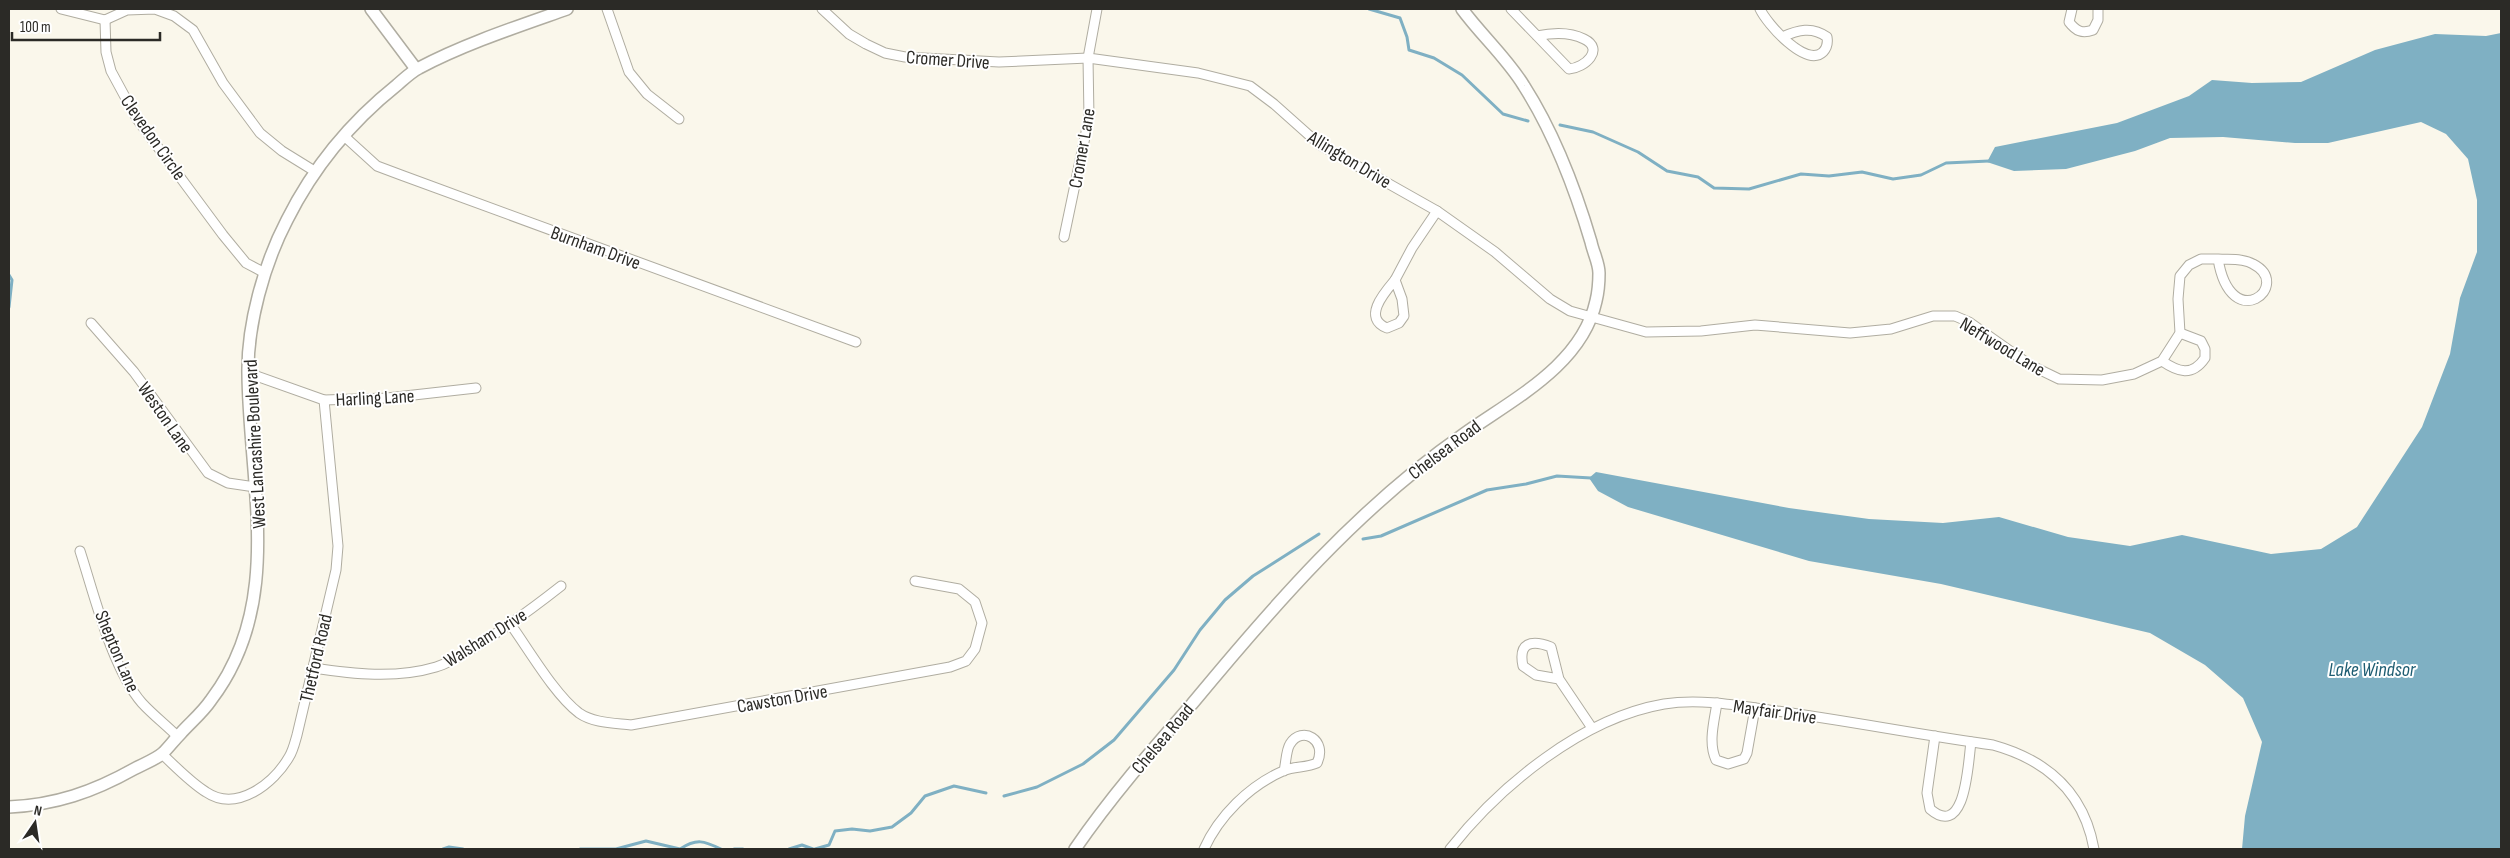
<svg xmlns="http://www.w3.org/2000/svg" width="2510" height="858" font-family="'Sofia Sans Condensed',sans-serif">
<rect width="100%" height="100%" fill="#faf7eb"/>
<polygon fill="#7fb0c3" points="2501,33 2501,849 2242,849 2245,816 2262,742 2243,698 2205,665 2150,633 1941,584 1809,561 1628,507 1598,491 1589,478 1596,472 1789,508 1869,519 1943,523 1999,517 2068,537 2130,546 2182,535 2271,554 2321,549 2357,527 2422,427 2450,354 2460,298 2477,252 2477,200 2468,159 2446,134 2421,122 2328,143 2295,143 2223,137 2170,138 2135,151 2066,169 2014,171 1987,162 1995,147 2117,123 2189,96 2212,80 2252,83 2301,82 2375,50 2435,34 2486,36"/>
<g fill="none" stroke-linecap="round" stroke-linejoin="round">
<g stroke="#7fb0c3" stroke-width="3">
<polyline points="1369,9 1400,18 1407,37 1409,50 1434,58 1462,75 1503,114 1528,121"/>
<polyline points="1560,125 1593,132 1638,152 1667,171 1698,177 1714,188 1749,189 1801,174 1829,176 1862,172 1893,179 1921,175 1946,163 1989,161"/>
<polyline points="9,275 12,280 9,307"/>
<polyline points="1363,539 1381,536 1487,490 1526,484 1557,476 1591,478"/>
<polyline points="1004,796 1037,787 1083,764 1114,740 1174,670 1200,630 1225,600 1253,576 1319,534"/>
<polyline points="443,849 449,847 463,849"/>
<path d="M 580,849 L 616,849 L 646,841 L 680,849 C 697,838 704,841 721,849"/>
<polyline points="734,849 743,849"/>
<polyline points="789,849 802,845 813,849"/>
<polyline points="815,849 829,845 835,831 852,829 870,831 892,827 911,813 925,796 954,786 986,793"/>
</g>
<g stroke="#b0ada1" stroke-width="11">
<g id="street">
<polyline points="61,9 105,20"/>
<polyline points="607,9 629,72 647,94 679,119"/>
<path d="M 822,9 L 849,34 L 866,44 L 885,53 L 905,57 L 999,62 L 1088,58 L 1198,73 L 1250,86 L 1274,104 L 1320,145 L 1437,211 L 1495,252 L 1550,299 L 1570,311 L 1646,332 L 1701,331 L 1755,325 L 1850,333 L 1891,329 L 1933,316 L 1955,316 L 1969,322 L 2030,365 L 2059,379 L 2102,380 L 2134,374 L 2162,361 L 2180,333 L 2178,299 L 2180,276 L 2189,265 L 2201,259 L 2218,259 C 2231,337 2294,285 2253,264 C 2243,258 2229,260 2218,259"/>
<path d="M 1511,9 L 1569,69 C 1585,68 1605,49 1584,39 C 1570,32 1551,33 1537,36"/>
<path d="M 1760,9 C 1767,24 1806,68 1823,52 C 1827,48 1828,43 1827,37 C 1812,26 1798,30 1782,37"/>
<path d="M 2072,9 L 2069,22 C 2076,31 2082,34 2093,30 L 2098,20 L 2098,9"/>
<polyline points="105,20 106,52 111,71 137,119 223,235 246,263 265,273"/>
<polyline points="105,20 127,10 155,9 174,16 193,30 223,83 260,133 282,151 316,172"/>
<polyline points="344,136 377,166 401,175 856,342"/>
<polyline points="1064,237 1089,118 1088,58 1097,9"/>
<path d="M 1395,280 L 1402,299 L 1404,316 L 1399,323 L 1387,328 C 1362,318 1384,293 1395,280 Z"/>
<polyline points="1395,280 1412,248 1437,211"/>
<polyline points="91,323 134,372 208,473 228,483 255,487"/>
<path d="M 2162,361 C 2178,372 2192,377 2205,358 L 2205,349 L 2201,341 L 2180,333"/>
<polyline points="248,373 324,400 387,398 476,388"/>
<path d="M 80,551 C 94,594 112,669 142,703 C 153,715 166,725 178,737"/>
<path d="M 511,625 C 529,650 555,695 579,713 C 593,723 615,723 631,725 L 950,667 L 966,661 L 975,649 L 982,623 L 975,602 L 959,589 L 915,581"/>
<path d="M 313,668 C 353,674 396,679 436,667 C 450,663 463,654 476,646 C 506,628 533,608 561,586"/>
<path d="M 1559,679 L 1536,675 L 1523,666 C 1518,643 1531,639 1551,647 L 1559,679 L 1592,728"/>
<path d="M 1717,703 C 1714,722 1708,743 1716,760 L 1728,764 L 1744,759 L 1747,753 L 1755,708"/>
<path d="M 1935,736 L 1927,793 L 1930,809 C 1966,840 1968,763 1971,742"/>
<path d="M 162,754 C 176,767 190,782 206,792 C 237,813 274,783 289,757 C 293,751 295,742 297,735 L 336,570 L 338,546 L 324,400"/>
<path d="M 1204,849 C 1219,816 1249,786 1283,771 C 1294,766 1306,768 1317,763 C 1328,740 1302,725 1290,744 C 1286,750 1286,763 1284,771"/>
<path d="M 1450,849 C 1500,786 1582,718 1664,704 C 1701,698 1741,706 1777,711 C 1849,721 1921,735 1993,745 C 2047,760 2084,793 2094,849"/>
</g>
</g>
<g stroke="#b0ada1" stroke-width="14">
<g id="secondary">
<polyline points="371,9 416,69"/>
<path d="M 9,807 C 55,805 93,792 134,769 C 143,764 155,760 163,753 C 169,747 175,739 181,733 C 191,722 203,712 211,700 C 285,603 249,485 248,374 C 247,325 264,264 287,220 C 313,168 352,121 397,85 C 404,79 411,72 419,68 C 464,44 519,26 567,9"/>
<path d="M 1075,849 C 1110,798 1151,751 1192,704 C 1273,606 1359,507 1464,434 C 1513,399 1582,365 1596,301 C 1598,293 1599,282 1599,273 C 1599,263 1593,252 1591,242 C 1575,188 1554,133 1524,86 C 1507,58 1481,35 1462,9"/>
</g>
</g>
<use href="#street" stroke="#fff" stroke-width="9"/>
<use href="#secondary" stroke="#fff" stroke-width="11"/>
</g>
<g text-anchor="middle" stroke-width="4" stroke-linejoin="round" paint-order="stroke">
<g font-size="19" fill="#2b2a26" stroke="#fff">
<text transform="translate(948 59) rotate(4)" y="7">Cromer Drive</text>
<text transform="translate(154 137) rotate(55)" y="7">Clevedon Circle</text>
<text transform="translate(1081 148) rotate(-80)" y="7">Cromer Lane</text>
<text transform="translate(1350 159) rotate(31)" y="7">Allington Drive</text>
<text transform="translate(596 247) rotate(20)" y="7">Burnham Drive</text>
<text transform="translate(2003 346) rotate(31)" y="7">Neffwood Lane</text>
<text transform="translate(375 397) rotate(-3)" y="7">Harling Lane</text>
<text transform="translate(166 417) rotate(55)" y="7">Weston Lane</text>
<text transform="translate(254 444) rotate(-93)" y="7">West Lancashire Boulevard</text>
<text transform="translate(1444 449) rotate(-37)" y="7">Chelsea Road</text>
<text transform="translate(485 637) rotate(-32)" y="7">Walsham Drive</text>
<text transform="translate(118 651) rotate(67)" y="7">Shepton Lane</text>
<text transform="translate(315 658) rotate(-77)" y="7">Thetford Road</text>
<text transform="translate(782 698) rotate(-10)" y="7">Cawston Drive</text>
<text transform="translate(1775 711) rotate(8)" y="7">Mayfair Drive</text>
<text transform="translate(1162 738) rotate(-50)" y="7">Chelsea Road</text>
</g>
<g font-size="20" font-style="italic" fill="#1e5d72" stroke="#fff">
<text x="2372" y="676">Lake Windsor</text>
</g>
</g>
<rect width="2510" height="858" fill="none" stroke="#2b2a26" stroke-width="20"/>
<g transform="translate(35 823) rotate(13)" stroke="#ffffff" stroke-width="4" paint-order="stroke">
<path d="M0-4L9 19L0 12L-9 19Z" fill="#2b2a26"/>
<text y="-8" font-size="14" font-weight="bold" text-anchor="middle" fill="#2b2a26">N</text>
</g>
<path d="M12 32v8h148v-8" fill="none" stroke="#2b2a26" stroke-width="2.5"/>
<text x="20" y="32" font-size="15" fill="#2b2a26" stroke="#ffffff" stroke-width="4" paint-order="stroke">100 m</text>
</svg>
